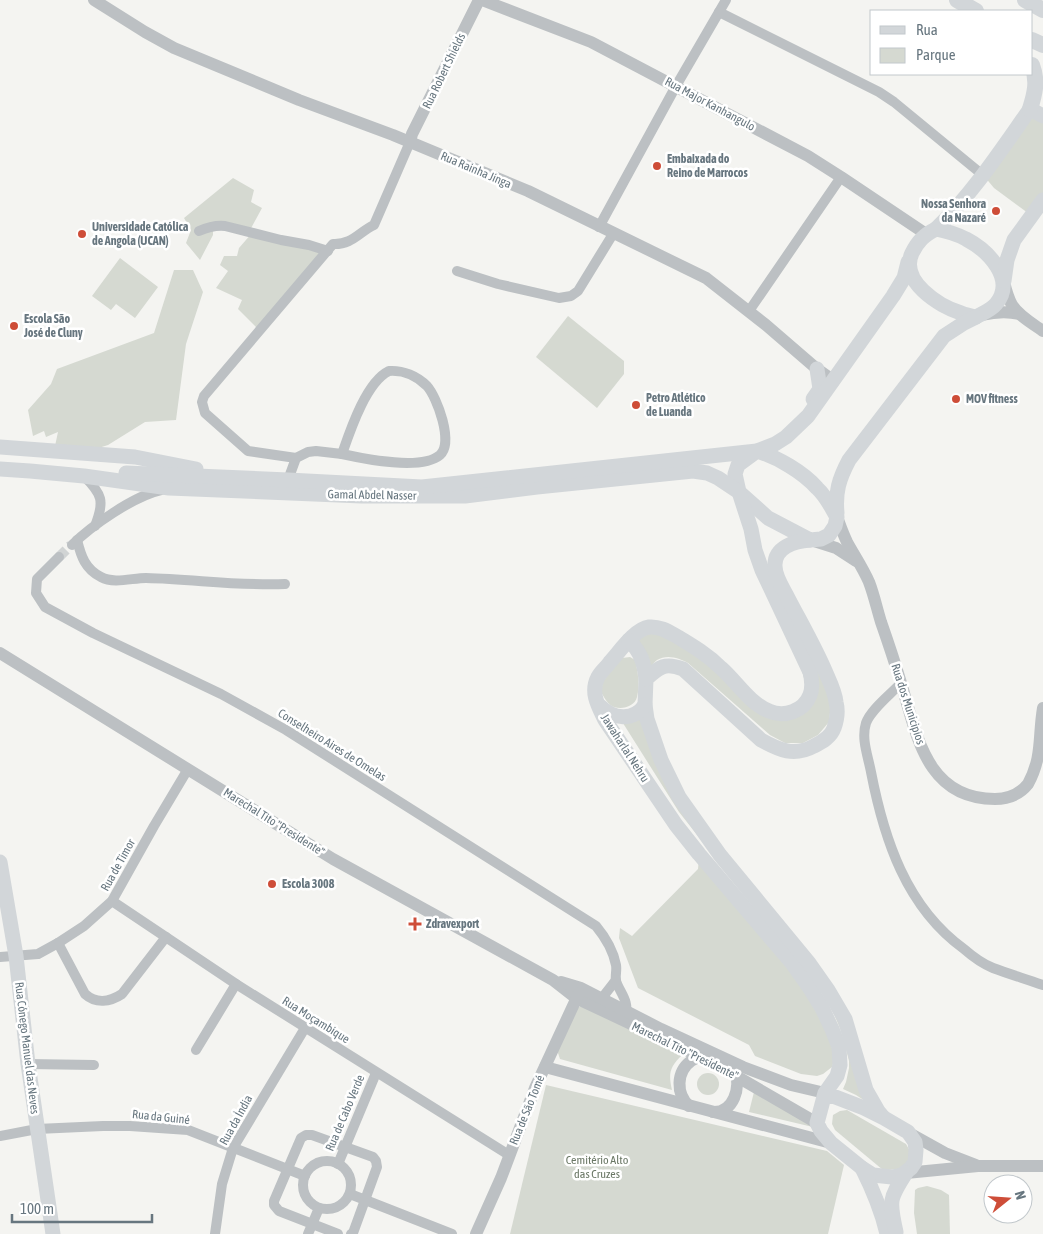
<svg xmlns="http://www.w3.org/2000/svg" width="1043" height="1234" font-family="'Asap Condensed',sans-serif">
<rect width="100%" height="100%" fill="#f4f4f1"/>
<g fill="#d5d9d1">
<polygon points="1030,109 1043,116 1043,200 1032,216 994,188 984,176"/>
<polygon points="233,178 254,190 251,202 262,208 249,232 213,226 213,235 200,260 186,243 191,230 184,218"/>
<polygon points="252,233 328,251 259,330 238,309 242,300 216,288 228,271 220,265 224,256 237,256 239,248"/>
<polygon points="120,258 158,287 135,318 116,304 111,310 92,296"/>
<polygon points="174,270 193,270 203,292 186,344 176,420 145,422 108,445 83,453 55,446 58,432 46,437 44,431 33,436 28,410 51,384 57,369 154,333"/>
<polygon points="568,316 624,361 624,374 597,408 536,357"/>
<path d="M 771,561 L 823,677 L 831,704 L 829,722 L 818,735 L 803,743 L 785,743 L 770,735 L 688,663 C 679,658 667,654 657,660 C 654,662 651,667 649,670 L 636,640 L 653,632 L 697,652 L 764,713 L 811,703 Z"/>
<path d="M 630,657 L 635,660 C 638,671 640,685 637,697 C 635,706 623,710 614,707 C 608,705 604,697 601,692 L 603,681 L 622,658 Z"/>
<path d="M 643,710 L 650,737 L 660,764 L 671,790 L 686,815 L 794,950 L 828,996 L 840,1021 L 868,1103 L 856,1095 L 843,1089 L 846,1082 L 849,1068 L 849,1061 L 842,1033 L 831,1007 L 816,983 L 783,940 L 747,898 L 679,812 L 621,720 C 630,720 636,716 643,710 Z"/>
<polygon points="699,859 785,957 830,1036 834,1061 832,1067 823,1074 817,1076 801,1074 755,1056 749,1045 638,988 619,938 620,928 632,936 698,869"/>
<path d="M 584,1004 L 682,1055 C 670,1067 668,1073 672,1090 L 560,1059 L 557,1050 L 576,1009 Z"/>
<circle cx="708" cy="1084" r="11"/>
<polygon points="546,1085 827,1151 844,1165 828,1234 510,1234"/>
<polygon points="754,1092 817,1128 749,1112"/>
<polygon points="847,1110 906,1144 911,1153 904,1169 883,1170 835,1130 832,1124 833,1115 840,1111"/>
<polygon points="927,1186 941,1190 949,1195 950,1234 917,1234 914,1213 915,1190 918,1188"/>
</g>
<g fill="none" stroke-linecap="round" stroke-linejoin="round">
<polyline stroke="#d1d4d4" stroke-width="10" stroke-dasharray="10 5" stroke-linecap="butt" points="59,557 71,545"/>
<g stroke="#bcc0c3" stroke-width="10">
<polyline points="719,12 879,92 894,102 984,176"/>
<polyline points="599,227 676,86 726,0"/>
<path d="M 199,231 C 208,227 215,225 225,226 L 281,240 L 309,245 L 328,251"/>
<polyline points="457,271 498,284 559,298 571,296 578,291 613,234"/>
<polyline points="749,311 841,177"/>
<path d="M 389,371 C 403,370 417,376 427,386 C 437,397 454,443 440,455 C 421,471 365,459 342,454 C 350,431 366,382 389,371 Z"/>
<path d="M 296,458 L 248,451 L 205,413 L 202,402 L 204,396 L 333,244 C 352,245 359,232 374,225 L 410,142"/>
<path d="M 84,476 C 102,494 105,501 95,526"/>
<polyline points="288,480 296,458 308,452 316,451 342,454"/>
<path d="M 77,540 C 81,556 85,569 101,577 C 114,584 132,578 146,578 C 193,579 238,586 285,584"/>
<path d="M 72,545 C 91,526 134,496 161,490"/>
<path d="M 59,557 L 37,579 L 36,593 L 45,607 L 93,633 L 221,694 L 286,730 L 596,926 C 606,938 613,950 616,965 C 617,970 615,976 616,981 C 620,993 630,1002 625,1015"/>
<path d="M 901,683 C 891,694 871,709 866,723 C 861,739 868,756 871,772 C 884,839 906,907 964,949 C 972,956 983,964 993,968 C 1009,974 1026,979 1043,985"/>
<polyline points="112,901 236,984 509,1155"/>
<path d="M 58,943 L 85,994 C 96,1004 110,1002 122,994 L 166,937"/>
<polyline points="0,957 38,954 58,943 84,926 112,901 154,826 188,769"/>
<polyline points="600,1004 602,998 616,980"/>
<polyline points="196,1050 236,984"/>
<polyline points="28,1064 94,1065"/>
<polyline points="0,1136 37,1129 103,1126 130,1126 188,1130 305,1176"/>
<circle cx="327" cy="1185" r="24"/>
<polyline points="338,1164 376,1073"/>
<polyline points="350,1194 452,1234"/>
<polyline points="215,1234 222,1184 233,1148 305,1028"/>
<polyline points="308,1234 319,1208"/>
<polyline points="338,1234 279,1211 274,1205 274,1201 301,1138 306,1135 312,1135 373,1157 376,1161 377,1167 353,1233 351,1234"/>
</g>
<g stroke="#bcc0c3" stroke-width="12">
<polyline points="94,0 145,32 174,48 299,100 393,135 528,191 706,278 766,325 817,369 834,381"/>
<polyline points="482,0 591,42 667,82 808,156 841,177 926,234"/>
<polyline points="410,142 412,134 479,0"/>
<path d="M 1004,282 C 1006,290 1008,298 1012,305 C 1019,316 1033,324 1043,331"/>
<path d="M 982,315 C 995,312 1006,311 1019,314"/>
<path d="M 837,517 C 840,525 843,534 847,542 C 854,555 863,568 869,582 C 874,595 877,609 881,622 C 888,642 895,663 901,683 C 917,735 926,799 995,799 C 1008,799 1020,794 1028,784 C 1043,756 1038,738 1043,708"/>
<polyline points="811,540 836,548 856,561"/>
<polyline points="0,653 333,859 553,980 576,998 699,1056 736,1076 817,1123"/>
<polyline points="561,982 581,988 661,1029 743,1067 791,1085 825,1093"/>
<polyline points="545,1067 831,1143"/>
<path d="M 689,1106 C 676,1094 676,1072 691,1061 C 695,1058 700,1056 705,1055"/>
<path d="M 713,1112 C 734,1113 741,1087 735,1071"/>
<polyline points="909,1133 945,1153 976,1165"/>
<polyline points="906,1173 978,1166 1043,1166"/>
<polyline points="476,1234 501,1178 535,1088 579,993"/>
</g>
<g stroke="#d2d6d9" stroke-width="15">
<path d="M 936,229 C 946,231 957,234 966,239 C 987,250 1017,279 996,304 C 991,310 983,313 976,317 C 971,316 966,315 961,313 C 939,306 899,281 912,253 C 918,241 924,235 936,229 Z"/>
<path d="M 936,229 C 973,193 1001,150 1030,109 L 1043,116"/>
<polyline points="1004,281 1007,260 1014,240 1043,200"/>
<polyline points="813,399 820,389 817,369"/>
<polyline points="0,447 135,457 196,469"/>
<path d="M 757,451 C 777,457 803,472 817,488 C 826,496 831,507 837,517 L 835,526 L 829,535 L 821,539 L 810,540 L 768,518 L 739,492 L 735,474 L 738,465 Z"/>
<path d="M 0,469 L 30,471 L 84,476 L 169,488 L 362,496 L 465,496 L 537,487 L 693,471 L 707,473 L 718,478 L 739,492 L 751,529 L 755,550 L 762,570 L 810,672 C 812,680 813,687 810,695 C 804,711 784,718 769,711 C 749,703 737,682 721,668 C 708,655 693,646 678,637 C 669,632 660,626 649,627 C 635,629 620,651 610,662 C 607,667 601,671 598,677 C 590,692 598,706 605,720 L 676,825 L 699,854 L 792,963 L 811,990 L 822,1008 L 832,1029 L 839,1047 L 840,1065 L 837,1076 L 825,1093 L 817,1123 L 821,1131 L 831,1143 L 862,1168 L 873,1175 L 892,1177 L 902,1175 L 911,1168 L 915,1162 L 916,1150 L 915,1142 L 908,1132 L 884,1118 L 864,1108 L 825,1093"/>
<polyline points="126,473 288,480 422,487 757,451 775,444 786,437 808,416 893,296 904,278 908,262"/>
<path d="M 837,513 C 835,492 839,479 849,460 L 944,336 L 964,323 L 976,317"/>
<path d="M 810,540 C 795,541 774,547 775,566 C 775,577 783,588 788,598 C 801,623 815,647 826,673 C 830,682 835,692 836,702 C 838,710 837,720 834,728 C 831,737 822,742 814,746 C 794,757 779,750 761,740 L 683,669 C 665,662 659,667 646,679 L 645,705 L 647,719 L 661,760 L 679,797 L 720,855 L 809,963 L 828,990 L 845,1019 L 866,1090 L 878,1111 L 883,1117"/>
<path d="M 629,640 C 641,653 644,662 646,679"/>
<path d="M 600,706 C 613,719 633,722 645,705"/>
<polyline points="0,862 16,956 28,1064 53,1234"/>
<path d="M 862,1168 C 872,1188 882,1212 887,1234"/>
<path d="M 896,1232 C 889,1201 889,1199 906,1173"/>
</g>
<g stroke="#d2d6d9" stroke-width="16">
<polyline points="957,0 976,11"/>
<polyline points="1025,0 1043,10"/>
<polyline points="1032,40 1043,45"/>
<path d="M 1030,109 C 1035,93 1038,81 1032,65"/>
</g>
</g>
<g fill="#ce4d38" stroke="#fff" stroke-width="2">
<circle cx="657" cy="166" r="5"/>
<circle cx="996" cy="211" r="5"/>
<circle cx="82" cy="234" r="5"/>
<circle cx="14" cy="326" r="5"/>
<circle cx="956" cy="399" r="5"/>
<circle cx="636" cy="405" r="5"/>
<circle cx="272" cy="884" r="5"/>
<path d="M412.5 916.5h5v5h5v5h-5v5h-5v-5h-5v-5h5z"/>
</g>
<g text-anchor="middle" stroke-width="5" stroke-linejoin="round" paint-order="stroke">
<g font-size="12" fill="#67767f" stroke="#fff">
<text transform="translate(444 71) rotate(-64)" y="4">Rua Robert Shields</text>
<text transform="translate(710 104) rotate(28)" y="4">Rua Major Kanhangulo</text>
<text transform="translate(476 170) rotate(23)" y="4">Rua Rainha Jinga</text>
<text transform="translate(372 495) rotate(1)" y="4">Gamal Abdel Nasser</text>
<text transform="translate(908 704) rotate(72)" y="4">Rua dos Municipios</text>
<text transform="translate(332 745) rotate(32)" y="4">Conselheiro Aires de Omelas</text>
<text transform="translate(625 748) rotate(57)" y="4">Jawaharlal Nehru</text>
<text transform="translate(274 822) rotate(32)" y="4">Marechal Tito "Presidente"</text>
<text transform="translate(118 865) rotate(-61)" y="4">Rua de Timor</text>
<text transform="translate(316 1020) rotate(32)" y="4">Rua Moçambique</text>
<text transform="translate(27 1048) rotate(83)" y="4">Rua Cónego Manuel das Neves</text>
<text transform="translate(685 1051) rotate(26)" y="4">Marechal Tito "Presidente"</text>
<text transform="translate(527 1110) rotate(-68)" y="4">Rua de São Tomé</text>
<text transform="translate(345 1113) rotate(-67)" y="4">Rua de Cabo Verde</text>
<text transform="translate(161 1117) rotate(6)" y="4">Rua da Guiné</text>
<text transform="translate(236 1120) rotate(-61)" y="4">Rua da Índia</text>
</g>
<g font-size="12" font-weight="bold" fill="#67767f" stroke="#fff" text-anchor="start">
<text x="667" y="163">Embaixada do<tspan x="667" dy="14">Reino de Marrocos</tspan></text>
<text x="986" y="208" text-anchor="end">Nossa Senhora<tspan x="986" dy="14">da Nazaré</tspan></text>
<text x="92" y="231">Universidade Católica<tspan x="92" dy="14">de Angola (UCAN)</tspan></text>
<text x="24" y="323">Escola São<tspan x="24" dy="14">José de Cluny</tspan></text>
<text x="646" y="402">Petro Atlético<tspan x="646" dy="14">de Luanda</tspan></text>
<text x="966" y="403">MOV fitness</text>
<text x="282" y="888">Escola 3008</text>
<text x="426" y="928">Zdravexport</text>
</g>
<g font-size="12" fill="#6a7765" stroke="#fff">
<text x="597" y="1164">Cemitério Alto<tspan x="597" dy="14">das Cruzes</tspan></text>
</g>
</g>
<rect x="870" y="10" width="162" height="65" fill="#ffffff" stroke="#c2c8cc"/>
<rect x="880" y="26" width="25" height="8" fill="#d2d6d9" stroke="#c2c8cc"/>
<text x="916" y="35" font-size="15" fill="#67767f">Rua</text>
<rect x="880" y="48" width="25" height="15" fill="#d5d9d1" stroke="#c2c8cc"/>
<text x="916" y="60" font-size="15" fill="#67767f">Parque</text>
<g transform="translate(1008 1199) rotate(73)"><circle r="24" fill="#ffffff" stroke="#c2c8cc"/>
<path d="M0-4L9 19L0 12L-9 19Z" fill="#ce4d38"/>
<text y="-8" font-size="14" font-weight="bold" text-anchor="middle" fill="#67767f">N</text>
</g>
<path d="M12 1214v8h140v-8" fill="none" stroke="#67767f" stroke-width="2.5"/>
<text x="20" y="1214" font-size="15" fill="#67767f" stroke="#ffffff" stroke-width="4" paint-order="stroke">100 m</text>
</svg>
